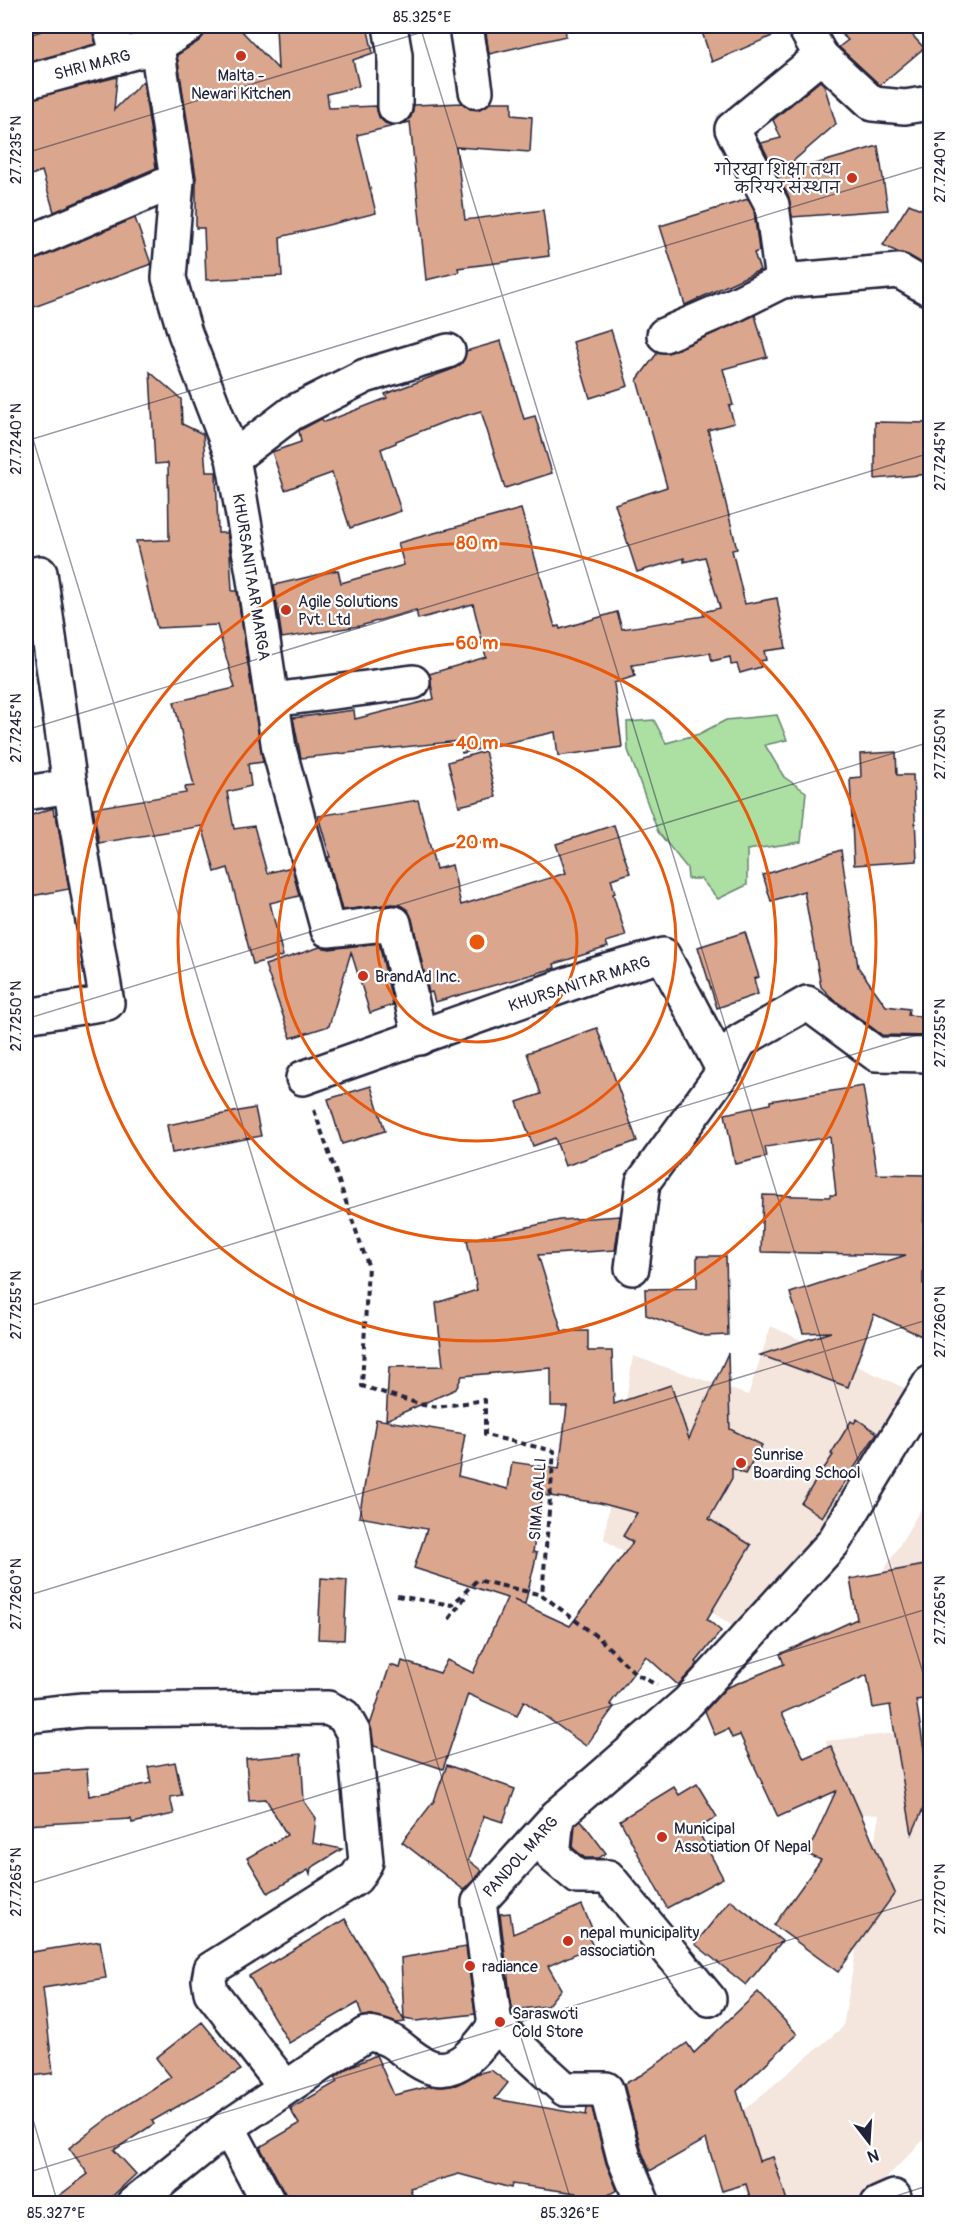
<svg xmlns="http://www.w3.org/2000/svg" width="956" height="2229" font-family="Pangolin,'Playpen Sans Deva',sans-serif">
<rect width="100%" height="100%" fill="#fff"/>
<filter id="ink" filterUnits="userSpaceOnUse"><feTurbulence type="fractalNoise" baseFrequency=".0167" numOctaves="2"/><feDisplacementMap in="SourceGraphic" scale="12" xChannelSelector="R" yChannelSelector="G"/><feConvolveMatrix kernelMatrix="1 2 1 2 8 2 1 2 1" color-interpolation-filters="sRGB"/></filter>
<g filter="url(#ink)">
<g fill="#f4e5dd">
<polygon points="913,26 930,26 930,49 918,30"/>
<polygon points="771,1326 911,1391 822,1531 734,1627 604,1539 633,1356 748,1395"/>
<polygon points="930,1494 930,1575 876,1584"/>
<polygon points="930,1729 930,2133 861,2204 754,2203 731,2172 715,2134 843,2027 879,1815 833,1812 826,1741"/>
</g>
<polygon fill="#abe0a2" stroke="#66816e" stroke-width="1.5" points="777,715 787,740 765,745 784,777 806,792 801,842 747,850 747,885 718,899 701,879 688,879 687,868 658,832 628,750 627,722 654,720 666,743 699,734 726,720"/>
<g fill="#daa78e" stroke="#22223b" stroke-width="1.5" fill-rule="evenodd">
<polygon points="56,26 92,26 95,44 26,63 26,36"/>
<polygon points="207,26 237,26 278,69 276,26 367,26 373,53 353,60 359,86 327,94 329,108 376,106 379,117 385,123 394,126 404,123 411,117 414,105 462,103 470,109 478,110 490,102 512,102 512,115 532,117 530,152 456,147 465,220 543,210 549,256 458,268 459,272 426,280 410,122 357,135 376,213 280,237 282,276 206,280 204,228 196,228 196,177 177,55 199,41 205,34"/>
<polygon points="485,26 565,26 566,36 489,54"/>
<polygon points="700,26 785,26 786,30 712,62"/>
<polygon points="832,26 904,26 924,48 880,85 839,47 848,40"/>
<polygon points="117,77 114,110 143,81 156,168 54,212 42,171 26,177 26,100"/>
<polygon points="820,81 824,85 836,124 777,175 761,143 781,138 773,120"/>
<polygon points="878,146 888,210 792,217 789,197 777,175"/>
<polygon points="748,199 754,211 759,251 754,253 760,270 685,305 660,226"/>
<polygon points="909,204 930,213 930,268 908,255 897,252 883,245"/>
<polygon points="135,218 151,264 26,310 26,262 33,261"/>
<polygon points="755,315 767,357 723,369 733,405 729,406 734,423 708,430 737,549 732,550 745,604 777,598 786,648 764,651 766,660 759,661 761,667 740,673 737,664 731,665 730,657 712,661 710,653 632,665 635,676 614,683 622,747 558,756 555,732 462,753 459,741 301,758 293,718 354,710 355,719 434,699 429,674 486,657 473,604 418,619 416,610 360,626 282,638 274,585 338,570 341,583 404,565 398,543 521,509 555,627 559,626 560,629 617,612 622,629 704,616 703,612 720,608 705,557 684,562 684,558 637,572 615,504 667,487 637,380 658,352 671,352"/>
<polygon points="611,330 628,386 590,398 573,342"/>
<polygon points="501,341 524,419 535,416 552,473 505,488 481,411 444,422 396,441 396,443 381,449 401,511 350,528 332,473 285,490 272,452 301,442 299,431 302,429 321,419 325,422 387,398 385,394 453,369 462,363 466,351"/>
<polygon points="150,372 181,399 182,424 203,434 206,472 216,472 218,533 227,533 230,553 232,591 237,591 263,762 248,764 251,786 227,792 234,829 254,826 267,873 292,867 299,896 270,903 283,956 253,964 228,868 215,872 202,826 99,843 93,808 186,793 185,787 194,786 174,702 235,688 217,625 157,628 136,541 169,540 168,463 155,464"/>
<polygon points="875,422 930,423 930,474 875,479"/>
<polygon points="485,751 496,797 459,806 448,762"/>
<polygon points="896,752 897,775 913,775 917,861 854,865 850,778 861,777 860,754"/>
<polygon points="418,800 436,869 452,865 461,905 566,873 556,844 614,825 630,873 611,879 615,893 613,894 626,936 606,942 608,947 554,964 555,968 435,1002 432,992 429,993 412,919 408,910 400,905 392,904 342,910 328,857 330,857 318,816"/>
<polygon points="53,808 54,815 56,814 69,889 26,897 26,817"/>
<polygon points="841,850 858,967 886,1006 909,1009 908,1015 930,1017 930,1036 882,1035 832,998 821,987 804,891 771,901 763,875"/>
<polygon points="745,932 759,977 754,979 758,994 717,1008 698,947"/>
<polygon points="379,943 393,1005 370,1013 351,952 329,1026 291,1038 265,965 320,947 330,949"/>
<polygon points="597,1028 637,1141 565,1166 555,1138 533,1146 517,1102 541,1094 527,1053"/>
<polygon points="371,1086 385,1131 342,1144 328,1099"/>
<polygon points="863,1086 877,1174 924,1175 923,1284 930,1287 930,1340 874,1314 848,1387 760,1355 831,1332 803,1333 790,1293 906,1255 761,1252 763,1195 830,1197 830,1195 836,1195 830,1137 765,1147 767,1157 735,1164 725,1114 770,1104 770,1101"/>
<polygon points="255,1108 261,1136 172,1153 167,1125"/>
<path d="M 620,1216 L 615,1250 L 538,1255 L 562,1331 L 588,1331 L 588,1351 L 612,1351 L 614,1404 L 671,1385 L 689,1439 L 728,1353 L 730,1429 L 762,1445 L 745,1474 L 732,1468 L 732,1478 L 709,1519 L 751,1545 L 707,1619 L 721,1631 L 696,1662 L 698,1664 L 678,1685 L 646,1656 L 610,1704 L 614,1707 L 586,1746 L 524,1701 L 517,1716 L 468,1694 L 443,1769 L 374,1746 L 370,1725 L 390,1665 L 400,1668 L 402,1661 L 440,1673 L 447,1660 L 473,1673 L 507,1598 L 414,1568 L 427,1529 L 359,1517 L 376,1419 L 465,1434 L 458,1476 L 508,1489 L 512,1462 L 559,1469 L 567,1406 L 551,1406 L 551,1368 L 462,1376 L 456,1389 L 386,1420 L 389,1367 L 443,1366 L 436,1303 L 477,1290 L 467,1240 L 560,1220 ZM 542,1495 L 600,1503 L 637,1513 L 623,1536 L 633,1542 L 570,1626 L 514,1600 L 525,1604 L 537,1553 L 533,1552 Z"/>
<polygon points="697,1256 726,1256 728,1335 705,1336 646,1315 645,1289 697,1288"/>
<polygon points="857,1419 877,1433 822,1517 801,1503 833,1455 831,1454 851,1421 854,1423"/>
<polygon points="930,1564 930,1698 916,1700 927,1768 930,1768 930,1793 912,1834 890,1705 873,1708 867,1675 782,1713 804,1758 831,1746 895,1893 838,1972 774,1925 821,1860 807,1854 836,1791 778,1817 740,1735 732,1738 728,1729 715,1735 705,1711 726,1688 784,1664 780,1654 857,1619 850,1579"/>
<polygon points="321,1578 347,1580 344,1640 318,1639"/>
<polygon points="301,1754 304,1801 316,1818 313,1843 342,1849 311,1868 310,1874 308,1870 268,1893 247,1858 287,1835 266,1799 249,1800 246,1759"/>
<polygon points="175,1762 182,1795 170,1797 174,1814 132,1823 131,1819 26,1825 26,1773 87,1769 89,1796 151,1783 148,1767"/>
<polygon points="447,1765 515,1789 503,1822 484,1816 468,1860 482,1871 464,1890 402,1842 434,1801"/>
<polygon points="697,1784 717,1817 697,1829 723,1878 667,1908 620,1820 674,1787 679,1795"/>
<polygon points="581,1820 606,1853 599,1858 585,1858 573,1848 575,1825"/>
<polygon points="730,1900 782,1941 746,1985 695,1944"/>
<polygon points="582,1905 594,1933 588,1936 593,1946 548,1966 561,1989 547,2006 512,2010 500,1914 510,1913 513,1934"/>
<polygon points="345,1919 405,2022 397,2023 369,2015 362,2017 358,2003 289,2043 249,1976"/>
<polygon points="100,1941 106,1978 43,1988 53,2073 26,2077 26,1953"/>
<polygon points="466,1947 475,2014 416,2021 404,2019 401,1958"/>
<polygon points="758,1992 797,2034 737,2091 759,2161 773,2157 788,2204 752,2204 746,2184 722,2191 706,2139 650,2171 642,2152 624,2084 641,2075 687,2043 694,2053"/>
<polygon points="202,2022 241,2070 152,2121 154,2124 114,2150 136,2174 104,2204 48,2204 88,2174 69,2148 119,2110 171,2077 156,2058"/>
<polygon points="376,2055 394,2095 431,2086 441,2087 456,2085 476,2074 491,2070 508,2083 495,2099 586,2115 587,2108 592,2108 606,2163 617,2190 608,2195 611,2204 579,2204 576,2193 512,2184 511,2188 459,2174 410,2188 415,2204 288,2204 286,2195 260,2147 299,2124 290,2109 337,2082 335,2078 350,2067"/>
</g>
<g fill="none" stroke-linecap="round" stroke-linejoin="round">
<g stroke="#22223b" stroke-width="38">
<g id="minor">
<polyline points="110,26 118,57"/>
<polyline points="390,26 395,55 395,107"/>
<polyline points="466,26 476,91"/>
<polyline points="804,26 821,56 873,104 905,107 930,103"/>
<polyline points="157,46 177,180 169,278 185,333 233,458 253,573 279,749 328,930 394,923 420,1038"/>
<polyline points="26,82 157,46 188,26"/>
<polyline points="26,244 177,180"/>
<polyline points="782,281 899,271 930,289"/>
<polyline points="664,335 736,304 782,281 772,205 732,129 821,56"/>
<polyline points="233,458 292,413 365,376 448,351"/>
<polyline points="26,576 40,573 70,786 107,1003 26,1016"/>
<polyline points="272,700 413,682"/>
<polyline points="26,793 70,786"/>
<polyline points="303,1078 597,974 663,955 724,1071 740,1041 807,1003 876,1054 930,1055"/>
<polyline points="632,1268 643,1182 724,1071"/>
<polyline points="26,1716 83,1710 328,1708 344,1716 354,1734 366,1862 356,1878 211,1969 209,1980 211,1992 285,2087"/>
<polyline points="557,1816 553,1856 578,1877 608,1877 709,1999"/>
<polyline points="495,2025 565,2089 606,2089 624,2158 643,2204"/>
<polyline points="228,2127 269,2204"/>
<path d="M 133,2204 L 228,2127 L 366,2034 C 398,2036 402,2055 428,2066 C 458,2078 481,2045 495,2025 L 479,1902 L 557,1816 L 688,1702 L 833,1543 L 930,1383"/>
<polyline points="878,2204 894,2197"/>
</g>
</g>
<g stroke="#22223b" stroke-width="4" stroke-dasharray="6 4.5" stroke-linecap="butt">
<polyline points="314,1110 368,1265 362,1386 423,1405 438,1407 485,1400 485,1435 554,1451 542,1595 600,1639 636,1674 657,1685"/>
<polyline points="397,1596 452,1605 477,1580 542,1595"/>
<polyline points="449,1619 468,1593"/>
</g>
<use href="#minor" stroke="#fff" stroke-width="33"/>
</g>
</g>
<path fill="none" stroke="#22223b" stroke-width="1.5" stroke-opacity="0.45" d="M 420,26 L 930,1696M 26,153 L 442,26M 26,416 L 572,2204M 26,441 L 930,165M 26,730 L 930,453M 26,1019 L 930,742M 26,1307 L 930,1031M 26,1596 L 930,1319M 26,1885 L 930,1608M 26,2096 L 58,2204M 26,2173 L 930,1897M 871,2204 L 930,2185"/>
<g fill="none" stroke="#e8590c" stroke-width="3">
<circle cx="477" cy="942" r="100"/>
<circle cx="477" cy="942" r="199"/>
<circle cx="477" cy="942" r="299"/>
<circle cx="477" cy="942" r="399"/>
</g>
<g fill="#c8321e" stroke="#fff" stroke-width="2">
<circle cx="241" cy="56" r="6"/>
<circle cx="852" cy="178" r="6"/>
<circle cx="286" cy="610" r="6"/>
<circle cx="363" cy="976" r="6"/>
<circle cx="741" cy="1463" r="6"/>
<circle cx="662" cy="1837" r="6"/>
<circle cx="568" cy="1941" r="6"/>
<circle cx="470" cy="1966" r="6"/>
<circle cx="500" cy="2022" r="6"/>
</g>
<g text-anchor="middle" stroke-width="4.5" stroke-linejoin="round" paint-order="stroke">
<g font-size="16" fill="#22223b" stroke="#fff">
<text transform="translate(92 64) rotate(-15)" y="6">SHRI MARG</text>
<text transform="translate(252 577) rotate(81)" y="6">KHURSANITAAR MARGA</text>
<text transform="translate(579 983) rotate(-18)" y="6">KHURSANITAR MARG</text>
<text transform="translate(537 1499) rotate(-86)" y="6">SIMA GALLI</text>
<text transform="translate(520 1856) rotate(-48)" y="6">PANDOL MARG</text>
</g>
<g font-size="16" fill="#22223b" stroke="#fff" text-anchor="start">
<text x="241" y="81" text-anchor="middle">Malta -<tspan x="241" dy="18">Newari Kitchen</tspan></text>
<text x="840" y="175" text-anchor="end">गोरखा शिक्षा तथा<tspan x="840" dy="18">करियर संस्थान</tspan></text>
<text x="298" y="607">Agile Solutions<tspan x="298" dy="18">Pvt. Ltd</tspan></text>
<text x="375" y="982">BrandAd Inc.</text>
<text x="753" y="1460">Sunrise<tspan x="753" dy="18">Boarding School</tspan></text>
<text x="674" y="1834">Municipal<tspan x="674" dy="18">Assotiation Of Nepal</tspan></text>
<text x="580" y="1938">nepal municipality<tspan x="580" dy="18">association</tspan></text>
<text x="482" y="1972">radiance</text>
<text x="512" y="2019">Saraswoti<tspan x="512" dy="18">Cold Store</tspan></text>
</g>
</g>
<circle cx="477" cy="942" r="9" fill="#e8590c" stroke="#fff" stroke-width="3"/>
<g font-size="18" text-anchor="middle" font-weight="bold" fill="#e8590c" stroke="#fff" stroke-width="4.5" stroke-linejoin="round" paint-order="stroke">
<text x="477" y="549">80 m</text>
<text x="477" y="649">60 m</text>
<text x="477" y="749">40 m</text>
<text x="477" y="848">20 m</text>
</g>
<rect width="956" height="2229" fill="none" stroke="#fff" stroke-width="66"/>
<g transform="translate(869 2142) rotate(163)" stroke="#ffffff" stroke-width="4.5" paint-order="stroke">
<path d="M0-4.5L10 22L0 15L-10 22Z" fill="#22223b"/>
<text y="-9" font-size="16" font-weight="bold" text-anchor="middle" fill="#22223b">N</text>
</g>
<rect x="33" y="33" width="890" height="2163" fill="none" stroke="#22223b" stroke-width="2"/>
<g font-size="15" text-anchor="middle" fill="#22223b">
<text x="422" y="22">85.325°E</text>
<text transform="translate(16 150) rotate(-90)" y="5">27.7235°N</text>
<text transform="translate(940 167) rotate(-90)" y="5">27.7240°N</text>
<text transform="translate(16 439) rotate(-90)" y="5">27.7240°N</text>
<text transform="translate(940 456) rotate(-90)" y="5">27.7245°N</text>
<text transform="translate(16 728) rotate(-90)" y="5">27.7245°N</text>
<text transform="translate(940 744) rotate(-90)" y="5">27.7250°N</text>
<text transform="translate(16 1016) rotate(-90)" y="5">27.7250°N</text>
<text transform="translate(940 1033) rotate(-90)" y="5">27.7255°N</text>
<text transform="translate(16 1305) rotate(-90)" y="5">27.7255°N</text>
<text transform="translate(940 1322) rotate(-90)" y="5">27.7260°N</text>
<text transform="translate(16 1594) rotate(-90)" y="5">27.7260°N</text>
<text transform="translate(940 1610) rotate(-90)" y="5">27.7265°N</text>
<text transform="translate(16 1882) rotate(-90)" y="5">27.7265°N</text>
<text transform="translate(940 1899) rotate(-90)" y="5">27.7270°N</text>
<text x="56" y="2218">85.327°E</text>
<text x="570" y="2218">85.326°E</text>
</g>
</svg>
